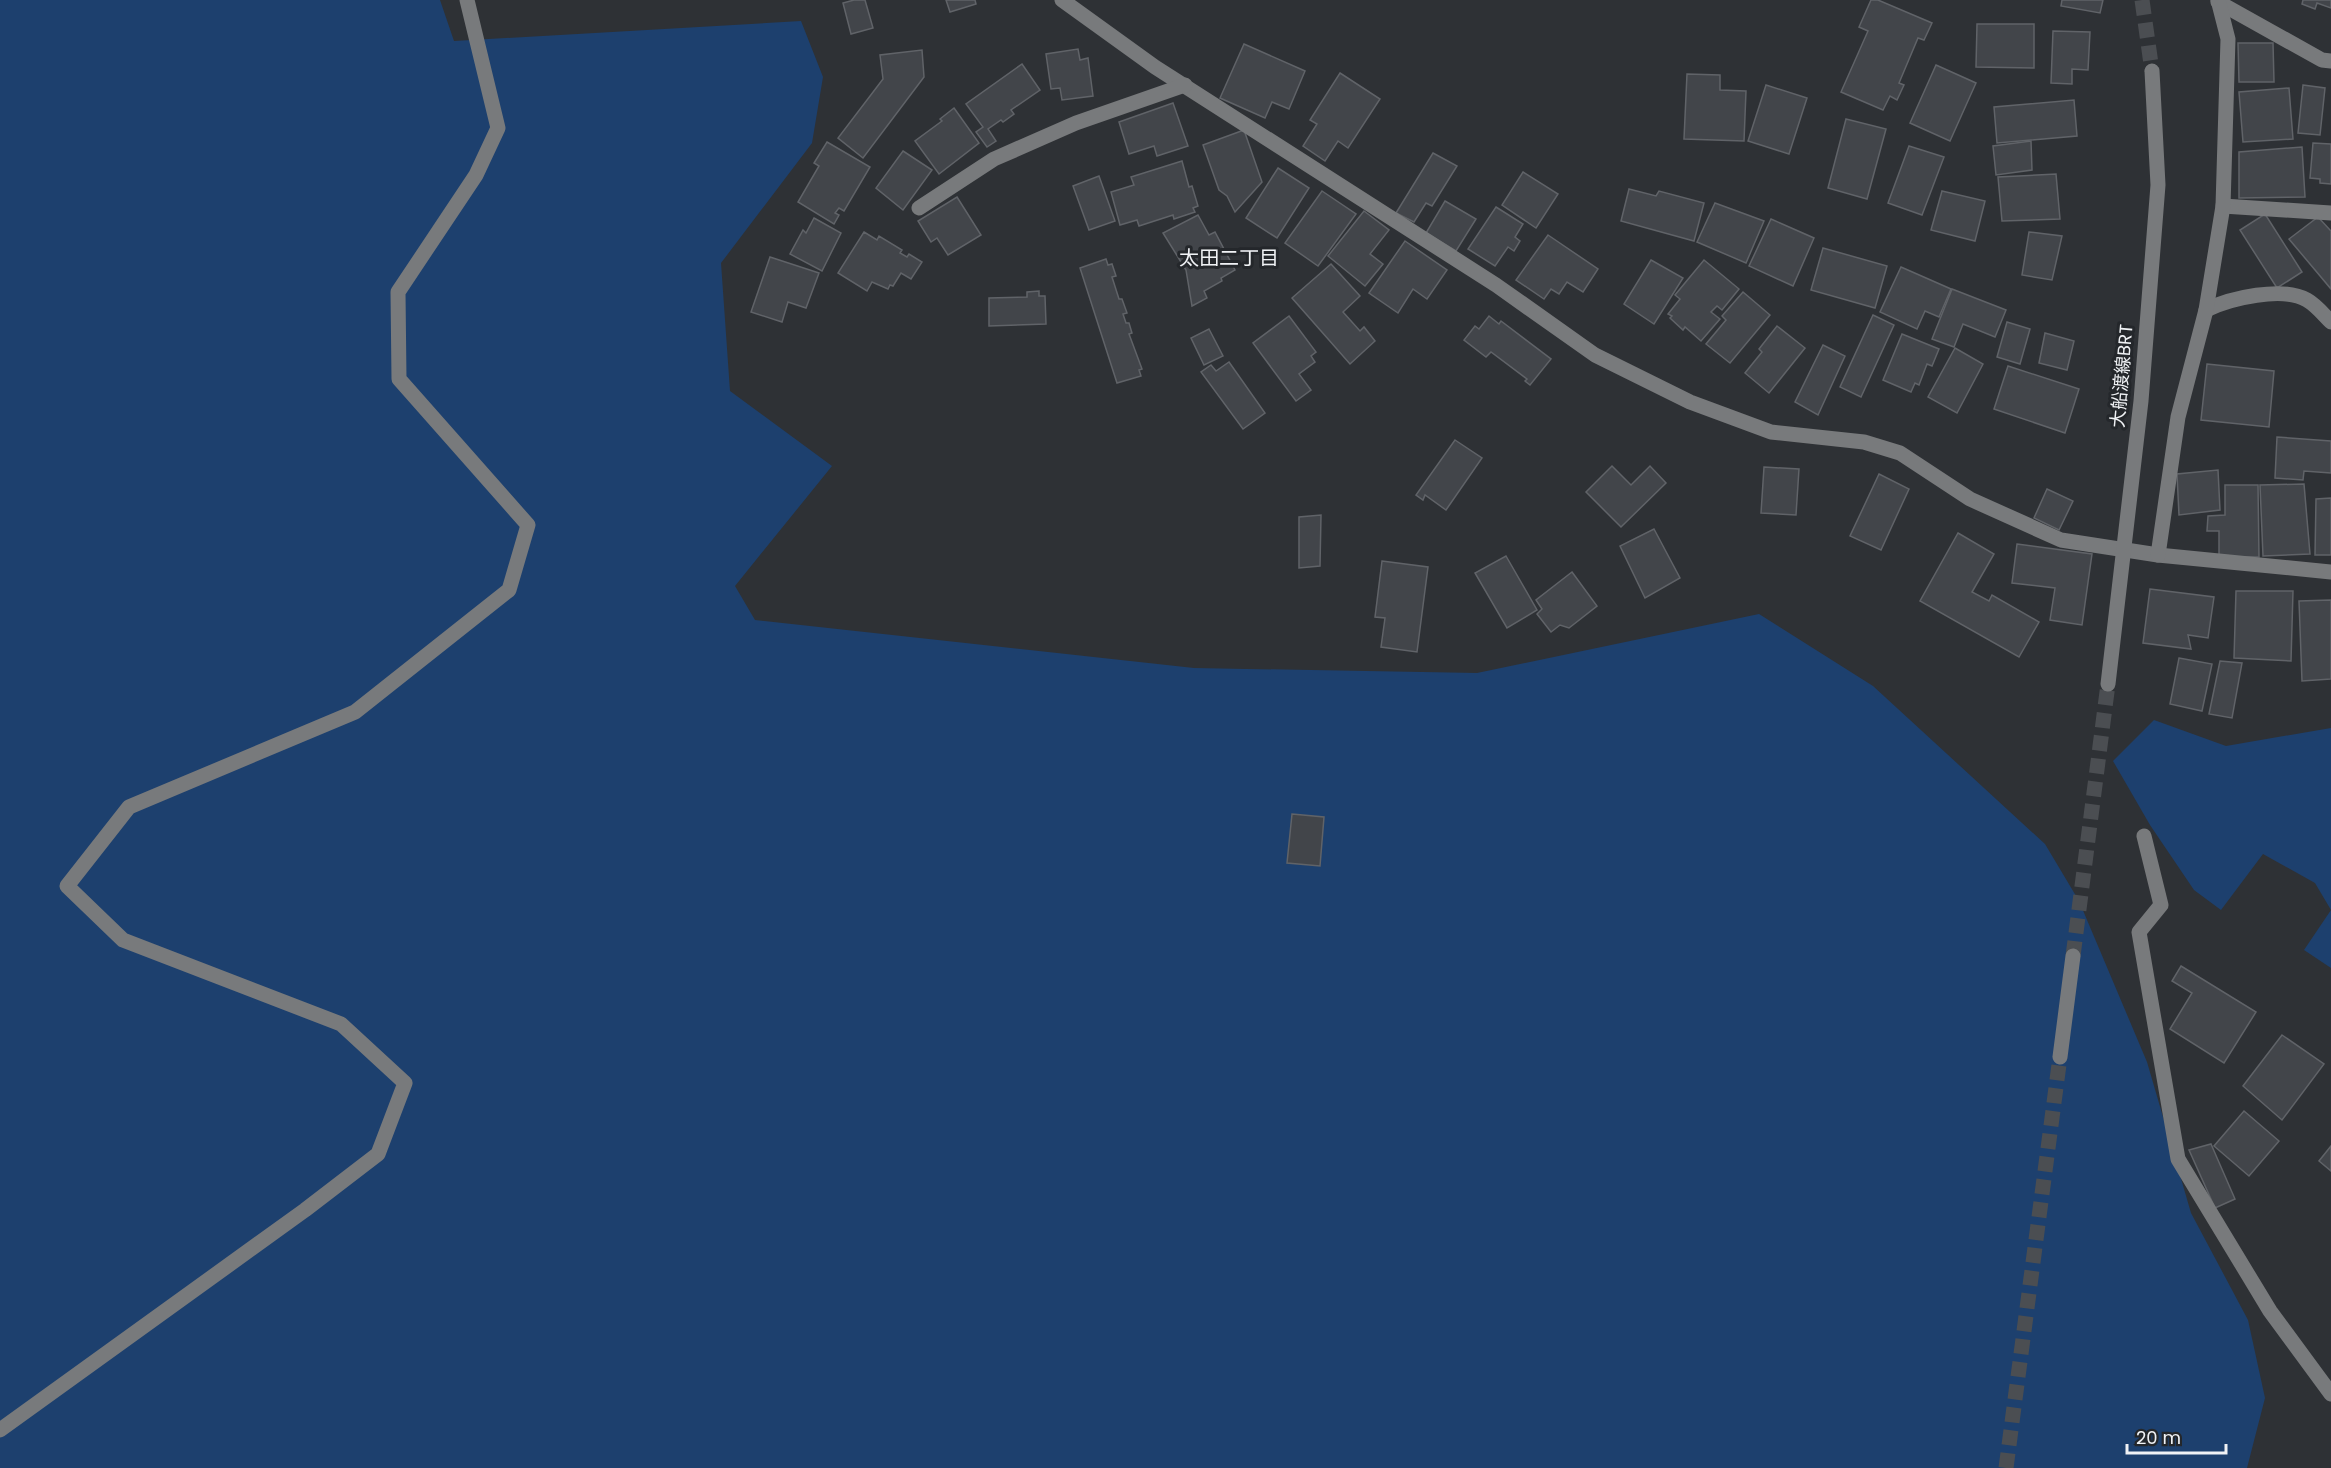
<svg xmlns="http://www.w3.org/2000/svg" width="2331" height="1468" font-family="Poppins,'Noto Sans JP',sans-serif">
<rect width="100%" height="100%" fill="#2e3135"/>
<g fill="#1d406e">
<polygon points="0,0 440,0 454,41 801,21 823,77 812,143 721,263 730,391 832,466 735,586 755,620 1194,668 1477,673 1759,614 1873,686 2045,844 2079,901 2147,1062 2191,1213 2248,1320 2265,1398 2247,1468 0,1468"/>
<polygon points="2154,720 2226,746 2331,728 2331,968 2304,950 2331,910 2315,883 2263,854 2221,910 2194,890 2150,825 2113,761"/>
</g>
<g fill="#42454a" stroke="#606368" stroke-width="1.5">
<polygon points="854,0 865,0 873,28 851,34 843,3"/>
<polygon points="946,0 975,0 976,4 950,12"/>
<polygon points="1871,0 1878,0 1932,23 1924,40 1918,38 1899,83 1904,85 1897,100 1890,96 1883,110 1841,92 1868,31 1859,27"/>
<polygon points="2062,0 2103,0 2100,13 2061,6"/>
<polygon points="2303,0 2331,0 2331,8 2317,3 2315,9 2302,4"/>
<polygon points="1977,24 2034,24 2034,68 1976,67"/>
<polygon points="2053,31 2090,32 2088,70 2072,69 2072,84 2051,83"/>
<polygon points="2238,43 2273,43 2274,82 2239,82"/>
<polygon points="1244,44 1305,71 1289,109 1272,102 1265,118 1220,98"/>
<polygon points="1078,49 1080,60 1088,58 1093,96 1062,100 1060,88 1051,89 1046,54"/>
<polygon points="922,50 924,77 863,158 838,138 883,79 880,55"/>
<polygon points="1022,64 1040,90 1011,110 1014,114 1003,122 1001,120 988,129 996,141 987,147 976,132 983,127 966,104"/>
<polygon points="1936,65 1976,83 1950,141 1910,123"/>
<polygon points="1340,73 1380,99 1348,148 1338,141 1325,161 1303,146 1317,124 1310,120"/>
<polygon points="1687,74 1720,75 1720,90 1746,91 1744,141 1684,139"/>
<polygon points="1766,85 1807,98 1789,154 1748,141"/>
<polygon points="2303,85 2325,88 2320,135 2298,133"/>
<polygon points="2289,88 2293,139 2243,142 2239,92"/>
<polygon points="2074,100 2077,136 1997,143 1994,107"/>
<polygon points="1173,103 1188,146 1157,156 1154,146 1129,154 1119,122"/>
<polygon points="954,108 979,143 939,174 915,141 942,121 940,119"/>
<polygon points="1846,119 1886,129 1867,199 1828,188"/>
<polygon points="1244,130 1262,182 1235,212 1227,196 1219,190 1203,145"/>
<polygon points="2031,141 2032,170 1996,175 1993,146"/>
<polygon points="827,142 870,167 844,211 839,208 835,213 839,215 834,224 798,202 819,166 814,163"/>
<polygon points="2313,143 2331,144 2331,184 2320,183 2320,179 2310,178"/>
<polygon points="1909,146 1944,157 1922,215 1888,203"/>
<polygon points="2302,147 2305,197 2239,198 2239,152"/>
<polygon points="903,151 932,170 903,210 876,188"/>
<polygon points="1433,153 1457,166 1432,206 1426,203 1414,222 1396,213"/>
<polygon points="1182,161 1189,187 1192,186 1198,206 1193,208 1195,212 1174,219 1173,215 1139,226 1137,220 1120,225 1111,192 1134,185 1131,177"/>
<polygon points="1278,168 1309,188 1277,238 1246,218"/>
<polygon points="1523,172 1558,194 1536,228 1502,205"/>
<polygon points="2056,174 2060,219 2002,221 1998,177"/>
<polygon points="1099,176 1115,221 1089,230 1073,186"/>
<polygon points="1629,189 1656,196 1659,191 1704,203 1694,241 1621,221"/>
<polygon points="1322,191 1356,214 1318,266 1285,243"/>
<polygon points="1942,191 1985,201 1975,241 1931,230"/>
<polygon points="957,197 981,235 948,255 937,238 931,242 918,221"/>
<polygon points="1445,201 1476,219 1456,251 1426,233"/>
<polygon points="1715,203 1764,221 1746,263 1697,242"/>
<polygon points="1496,207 1523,224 1515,237 1520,241 1514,251 1508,247 1495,266 1468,249"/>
<polygon points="1364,211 1389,230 1370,254 1383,264 1365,286 1328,256"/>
<polygon points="2265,214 2302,272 2277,288 2240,230"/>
<polygon points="1198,215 1209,235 1215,232 1235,270 1221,278 1222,281 1204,291 1207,298 1192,306 1186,270 1163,233"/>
<polygon points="2318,217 2331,231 2331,289 2289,239"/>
<polygon points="814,218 841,233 822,271 790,254 803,230 806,233"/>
<polygon points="1771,219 1814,238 1793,286 1749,266"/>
<polygon points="864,232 877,240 879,236 902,250 900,253 907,257 909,254 922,262 911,279 901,273 893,286 890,285 888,289 872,282 867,291 838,273"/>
<polygon points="2029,232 2062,236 2052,280 2022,275"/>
<polygon points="1548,235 1598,269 1583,292 1567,282 1559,294 1551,289 1544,299 1516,280"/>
<polygon points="1405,241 1447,270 1427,299 1413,289 1398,313 1369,293"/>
<polygon points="1823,248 1887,266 1875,308 1811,290"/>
<polygon points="770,257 819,273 806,308 788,302 782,322 751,312"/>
<polygon points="1106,259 1108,265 1112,264 1116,276 1112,277 1119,299 1122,299 1127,313 1123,314 1126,323 1129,323 1132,333 1129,334 1142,369 1139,370 1141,376 1117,383 1080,268"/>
<polygon points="1651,260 1683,278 1654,324 1624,304"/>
<polygon points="1704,260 1739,289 1722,310 1717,306 1711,312 1720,319 1701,341 1685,327 1683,330 1670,318 1672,316 1668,314 1680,299 1675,295"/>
<polygon points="1331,264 1360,296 1343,312 1360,331 1364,327 1375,341 1350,364 1292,298"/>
<polygon points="1901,267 1951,289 1939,317 1925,311 1917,329 1880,312"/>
<polygon points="1952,289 2006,310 1995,337 1963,324 1954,347 1932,339"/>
<polygon points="1039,291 1039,296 1045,296 1046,324 989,326 989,298 1027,297 1027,292"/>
<polygon points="1743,292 1770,315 1730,363 1706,344 1726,320 1722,316"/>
<polygon points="1873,315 1894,325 1861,397 1840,387"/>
<polygon points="1289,316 1316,352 1311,356 1315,362 1299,374 1311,390 1296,401 1253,343"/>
<polygon points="1489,316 1499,324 1501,321 1551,359 1530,385 1525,381 1527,379 1491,352 1486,357 1464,340 1475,326 1479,329"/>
<polygon points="2007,322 2030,329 2020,364 1997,357"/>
<polygon points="1777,326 1805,348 1769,393 1745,373 1762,352 1759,349"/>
<polygon points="1209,329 1223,356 1204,365 1191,338"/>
<polygon points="2045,333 2074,341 2067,370 2039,363"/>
<polygon points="1902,334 1939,349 1932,366 1927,364 1919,385 1915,383 1911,392 1883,380"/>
<polygon points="1823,345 1845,356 1818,415 1795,402"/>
<polygon points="1955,348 1983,364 1957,413 1928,397"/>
<polygon points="1229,362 1265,413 1243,429 1201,372 1211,365 1216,371"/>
<polygon points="2207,364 2274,371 2269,427 2201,420"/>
<polygon points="2008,366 2079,389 2065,433 1994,409"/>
<polygon points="2277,437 2331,441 2331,473 2304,471 2303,480 2275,478"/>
<polygon points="1455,440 1482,458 1446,510 1425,495 1423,500 1416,495"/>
<polygon points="1612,466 1631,485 1650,466 1666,483 1621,527 1586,492"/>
<polygon points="1764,467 1799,469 1796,515 1761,513"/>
<polygon points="2218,470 2220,510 2179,515 2177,474"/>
<polygon points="1879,474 1909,489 1881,550 1850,536"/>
<polygon points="2304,484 2310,554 2263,556 2260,485"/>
<polygon points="2225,485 2258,485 2259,557 2219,557 2219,531 2207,531 2208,516 2225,515"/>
<polygon points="2047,489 2073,501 2059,530 2034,518"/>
<polygon points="2331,498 2331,555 2315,555 2316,499"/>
<polygon points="1321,515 1320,566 1299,568 1299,517"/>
<polygon points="1654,529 1680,578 1645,598 1620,546"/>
<polygon points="1958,533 1994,554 1972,592 1989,601 1992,595 2039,622 2019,657 1920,601"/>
<polygon points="2017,544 2092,554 2082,625 2050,620 2055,588 2012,583"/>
<polygon points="1506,556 1537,610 1507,628 1475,573"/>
<polygon points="1382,561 1428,567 1417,652 1381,647 1385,618 1375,617"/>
<polygon points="1572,572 1597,606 1569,628 1560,625 1551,632 1537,614 1542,609 1536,600"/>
<polygon points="2150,589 2214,597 2208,638 2188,635 2191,649 2143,643"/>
<polygon points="2236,591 2293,591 2291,661 2234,658"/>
<polygon points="2331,600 2331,679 2302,681 2299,601"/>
<polygon points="2179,658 2212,664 2202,711 2170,704"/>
<polygon points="2220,661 2242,663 2232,718 2209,714"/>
<polygon points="1292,814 1324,817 1320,866 1287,863"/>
<polygon points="2181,966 2256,1012 2224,1063 2170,1029 2192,993 2172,981"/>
<polygon points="2282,1035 2324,1064 2282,1120 2243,1086"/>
<polygon points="2244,1111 2279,1141 2249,1176 2214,1146"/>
<polygon points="2211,1144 2235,1199 2215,1208 2189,1150"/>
<polygon points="2331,1146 2331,1171 2319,1161"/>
</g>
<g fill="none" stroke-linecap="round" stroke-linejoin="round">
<g stroke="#4b4e52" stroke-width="15" stroke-dasharray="15 8" stroke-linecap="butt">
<polyline points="2142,0 2152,71"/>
<polyline points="2073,956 2108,684"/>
<polyline points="2006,1468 2060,1057"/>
</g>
<g stroke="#787a7c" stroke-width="15">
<polyline points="1062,0 1155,67 1496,285 1595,355 1690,402 1771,432 1864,442 1900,453 1970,499 2061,540 2158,555 2331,572"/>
<polyline points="2222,0 2218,2 2322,60 2331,61"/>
<polyline points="2223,206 2331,213"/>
<polyline points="919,208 994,159 1076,123 1185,85"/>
<path d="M 2206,310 C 2230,298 2283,286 2307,300 C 2316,305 2324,315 2331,322"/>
<polyline points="2158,555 2178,417 2206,310 2223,206 2228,39 2218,0"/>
<polyline points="2108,684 2141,401 2158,185 2152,71"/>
<polyline points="2144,836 2161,905 2139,932 2178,1159 2270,1311 2331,1394"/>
<polyline points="2060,1057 2073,956"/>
<polyline points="0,1430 305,1210 378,1154 405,1083 341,1024 123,940 67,886 129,807 355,712 509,590 528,525 399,379 398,292 476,175 498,128 467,0"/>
</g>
</g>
<g text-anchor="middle" stroke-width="6" stroke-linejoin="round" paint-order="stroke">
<g font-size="18" fill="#f0f2f5" stroke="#24272b">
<text transform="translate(2122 376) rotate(-85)" y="6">大船渡線BRT</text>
</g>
<g font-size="20" fill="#f0f2f5" stroke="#24272b">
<text x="1229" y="265">太田二丁目</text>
</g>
</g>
<path d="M2127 1444v9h99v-9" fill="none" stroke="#f0f2f5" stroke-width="3"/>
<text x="2136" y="1444" font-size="18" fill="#f0f2f5" stroke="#24272b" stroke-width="4.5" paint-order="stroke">20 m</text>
</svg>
